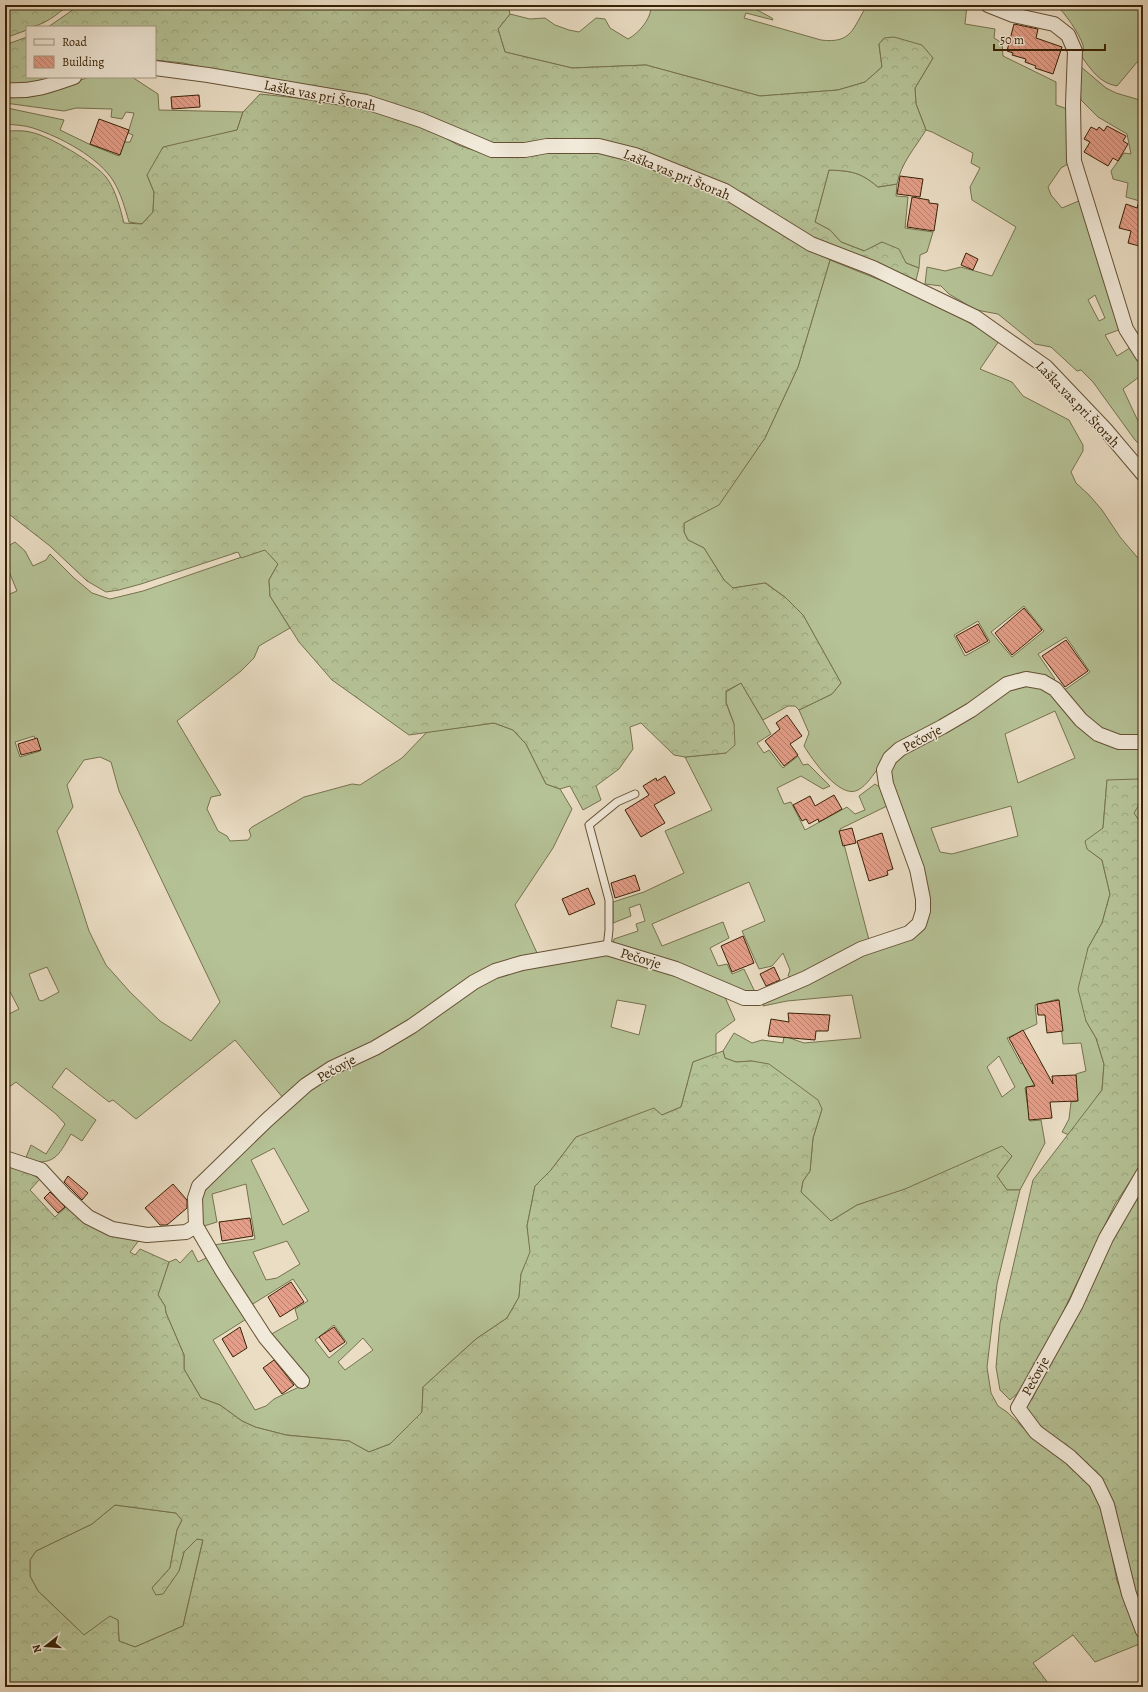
<svg xmlns="http://www.w3.org/2000/svg" width="1148" height="1692" font-family="Alegreya,serif">
<defs>
<pattern id="forest-crowns" width="20" height="18" patternUnits="userSpaceOnUse"><rect width="20" height="18" fill="#b5c296"/><path d="M2 6a3 3 0 1 1 6 0M12 15a3 3 0 1 1 6 0" fill="none" stroke="#9ca680"/></pattern>
<pattern id="building-back-hatch" width="6" height="6" patternUnits="userSpaceOnUse"><rect width="6" height="6" fill="#e49e89"/><path d="M-1 5l2 2M0 0l6 6M5-1l2 2" fill="none" stroke="#ba806e"/></pattern>
</defs>
<rect width="100%" height="100%" fill="#eaddc4"/>
<filter id="stains"><feTurbulence type="fractalNoise" baseFrequency=".005" numOctaves="4"/><feColorMatrix values="0 0 0 0 .2 0 0 0 0 .09 0 0 0 0 .02 0 0 0 .5 -.17"/></filter>
<radialGradient id="worn" r=".72"><stop offset=".6" stop-color="#630" stop-opacity="0"/><stop offset="1" stop-color="#630" stop-opacity=".3"/></radialGradient>
<g fill="#b5c296" stroke="#77724e" fill-rule="evenodd">
<path d="M 651,5 L 748,5 L 772,18 L 773,20 L 746,13 L 744,18 L 821,40 C 852,44 853,28 867,5 L 967,5 L 965,24 L 995,29 L 994,38 L 1002,43 L 1003,56 L 1056,82 L 1056,105 L 1070,110 L 1071,162 L 1061,168 L 1048,187 L 1051,195 L 1062,208 L 1081,200 L 1124,328 L 1105,335 L 1117,356 L 1133,346 L 1143,362 L 1143,374 L 1123,389 L 1138,421 L 1143,426 L 1143,448 L 1135,440 L 1093,382 L 1081,370 L 1077,371 L 1051,347 L 1035,344 L 998,314 L 976,310 L 949,294 L 941,286 L 925,284 L 927,267 L 945,271 L 961,267 L 992,276 L 1016,227 L 972,200 L 970,187 L 980,168 L 971,163 L 973,153 L 932,132 L 926,130 L 916,104 L 915,88 L 933,58 L 879,44 L 882,67 L 865,82 L 838,90 L 760,96 L 646,65 L 572,68 L 505,52 L 498,29 L 510,14 L 530,19 L 545,18 L 555,25 L 569,30 L 579,32 L 596,18 L 605,19 L 610,28 L 628,39 C 639,33 652,18 651,5 ZM 1095,295 L 1105,318 L 1099,321 L 1088,300 Z"/>
<path d="M 1056,5 L 1143,5 L 1143,55 L 1117,86 C 1100,83 1092,71 1082,57 C 1082,53 1084,48 1083,45 C 1079,33 1065,13 1056,5 Z"/>
<polygon points="1080,66 1106,88 1116,93 1143,101 1143,202 1126,197 1128,183 1113,179 1111,171 1124,153 1131,154 1127,134 1098,117 1081,100 1078,73"/>
<path d="M 89,77 L 132,77 L 158,94 L 159,110 L 243,112 L 237,130 L 206,138 L 147,175 L 154,192 L 153,212 L 142,224 L 129,222 C 125,208 121,194 114,182 C 99,157 60,137 33,128 C 24,125 14,125 5,124 L 7,108 L 64,120 L 60,130 L 91,145 L 119,156 L 123,142 L 130,142 L 133,135 L 128,133 L 134,113 L 126,112 L 122,119 L 111,117 L 112,109 L 76,108 L 64,111 L 5,103 L 5,98 L 29,97 L 52,91 Z"/>
<path d="M 829,170 C 852,171 860,172 878,187 L 897,184 L 896,196 L 908,197 L 905,228 L 933,232 L 927,252 L 920,255 L 919,268 L 906,263 L 882,242 L 865,251 L 841,242 L 830,230 L 815,222 Z"/>
<path d="M 830,260 L 925,298 L 945,308 L 999,341 L 980,369 L 1012,382 L 1023,396 L 1069,420 L 1083,445 L 1083,451 L 1071,472 L 1076,483 L 1089,495 L 1102,510 L 1120,537 L 1143,564 L 1143,738 L 1123,738 L 1100,731 L 1063,691 L 1090,672 L 1066,637 L 1038,654 L 1055,679 L 1052,681 L 1033,674 L 879,767 C 873,775 867,785 858,790 C 840,800 812,759 804,746 L 809,733 L 799,710 L 832,694 L 841,683 L 803,615 L 786,598 L 766,583 L 733,588 L 724,580 L 704,548 L 688,540 L 684,532 L 684,523 L 719,504 L 765,438 L 798,367 ZM 1024,606 L 1044,631 L 1012,657 L 991,632 ZM 978,621 L 990,642 L 965,656 L 954,635 Z"/>
<path d="M 15,542 L 25,551 L 33,566 L 46,560 L 50,554 L 74,578 L 92,593 L 110,599 L 143,591 L 265,549 L 278,564 L 269,580 L 270,596 L 290,628 L 259,646 L 254,658 L 241,671 L 177,721 L 221,795 L 211,797 L 207,809 L 218,831 L 227,836 L 230,841 L 248,840 L 251,836 L 249,830 L 252,827 L 304,797 L 352,784 L 360,785 L 402,758 L 427,732 L 494,723 L 513,730 L 526,744 L 546,784 L 560,789 L 572,809 L 553,848 L 515,905 L 538,955 L 457,990 L 284,1099 L 235,1040 L 136,1119 L 113,1100 L 109,1102 L 66,1068 L 52,1087 L 96,1120 L 82,1141 L 71,1134 C 58,1157 54,1166 25,1160 L 31,1145 L 46,1154 L 65,1124 L 56,1114 L 16,1082 L 5,1090 L 5,1016 L 19,1009 L 5,982 L 5,596 L 17,591 L 5,562 L 5,548 ZM 34,736 L 40,751 L 20,757 L 15,742 ZM 100,757 L 111,762 L 119,791 L 220,1002 L 191,1041 L 160,1021 L 130,992 L 106,965 L 89,931 L 57,831 L 73,807 L 67,785 L 84,760 ZM 47,967 L 59,992 L 42,1001 L 39,1000 L 29,974 Z"/>
<polygon points="741,683 771,734 757,743 764,753 769,750 783,768 798,756 803,765 808,764 830,786 823,789 801,776 777,788 784,804 791,802 805,830 847,807 855,814 865,810 859,796 875,784 881,788 891,804 840,829 869,940 794,978 788,976 790,970 783,953 772,966 759,969 742,931 765,921 749,882 652,924 662,946 723,922 729,938 710,948 718,966 727,964 732,974 744,969 755,992 752,994 613,944 614,939 638,931 636,924 645,921 640,904 629,908 631,916 613,923 613,902 644,892 684,873 665,831 712,810 685,757 726,753 734,724 726,702 726,692"/>
<path d="M 1029,683 L 1046,689 L 1079,724 L 1143,746 L 1143,817 L 1138,819 L 1107,780 L 1103,828 L 1087,849 L 1102,860 L 1110,894 L 1102,923 L 1088,948 L 1086,1021 L 1096,1038 L 1104,1064 L 1102,1090 L 1069,1135 L 1062,1132 L 1069,1119 L 1071,1102 L 1077,1101 L 1076,1074 L 1086,1071 L 1081,1043 L 1063,1044 L 1058,999 L 1035,1005 L 1037,1024 L 1007,1038 L 1021,1064 L 1025,1061 L 1037,1084 L 1025,1088 L 1030,1121 L 1041,1120 L 1045,1143 L 1020,1190 L 1007,1190 L 997,1176 L 1012,1156 L 857,1205 L 831,1221 L 801,1192 L 803,1181 L 810,1171 L 813,1138 L 822,1109 L 752,1061 L 736,1062 L 725,1058 L 723,1051 L 734,1033 L 752,1043 L 762,1040 L 783,1043 L 784,1036 L 804,1043 L 861,1038 L 852,995 L 787,1001 L 763,1006 L 764,1001 L 925,920 L 889,775 L 898,755 L 1001,692 ZM 1055,711 L 1075,758 L 1018,783 L 1005,734 ZM 1011,806 L 1018,836 L 952,854 L 940,852 L 931,828 ZM 999,1056 L 1015,1087 L 1002,1097 L 987,1067 Z"/>
<path d="M 609,953 L 659,967 L 724,995 L 735,1020 L 716,1034 L 716,1054 L 693,1062 L 681,1107 L 662,1115 L 576,1137 L 551,1170 L 535,1186 L 527,1226 L 531,1252 L 521,1274 L 519,1297 L 507,1318 L 476,1339 L 423,1387 L 422,1412 L 390,1444 L 369,1452 L 349,1441 L 286,1435 L 255,1427 L 242,1421 L 220,1405 L 201,1398 L 184,1369 L 184,1355 L 166,1313 L 165,1306 L 158,1295 L 169,1262 L 176,1259 L 180,1263 L 192,1250 L 198,1262 L 210,1256 L 248,1318 L 213,1340 L 255,1410 L 266,1406 L 274,1399 L 301,1386 L 268,1336 L 298,1319 L 295,1309 L 308,1301 L 293,1279 L 248,1307 L 213,1245 L 255,1239 L 246,1184 L 212,1194 L 217,1222 L 204,1226 L 199,1212 L 202,1187 L 315,1083 L 506,970 ZM 617,1000 L 646,1005 L 639,1035 L 611,1027 ZM 274,1148 L 309,1211 L 283,1225 L 251,1160 ZM 287,1241 L 300,1264 L 277,1278 L 266,1280 L 253,1252 ZM 334,1325 L 347,1343 L 329,1358 L 315,1340 ZM 363,1338 L 373,1350 L 345,1370 L 338,1362 Z"/>
<polygon points="115,1505 176,1513 182,1520 177,1530 170,1568 152,1588 179,1571 184,1552 197,1539 203,1540 183,1626 135,1647 119,1641 118,1620 110,1617 84,1635 38,1591 30,1576 30,1560 36,1551 92,1524"/>
</g>
<g fill="url(#forest-crowns)" stroke="#77724e" fill-rule="evenodd">
<path d="M 5,5 L 69,5 C 57,14 43,27 27,27 L 27,30 L 5,38 Z"/>
<path d="M 80,5 L 508,5 L 510,14 L 498,29 L 505,52 L 572,68 L 646,65 L 760,96 L 838,90 L 865,82 L 882,67 L 879,44 L 884,38 L 894,37 L 922,45 L 933,58 L 915,88 L 916,104 L 926,130 C 915,148 901,163 897,184 L 878,187 C 860,172 852,171 829,170 L 815,222 L 830,230 L 841,242 L 864,251 L 882,242 L 899,249 L 906,263 L 919,268 L 916,280 L 811,237 L 780,219 L 746,194 L 694,172 L 544,140 L 501,146 L 417,113 L 183,63 L 155,60 L 155,27 L 48,27 Z"/>
<polygon points="27,37 27,77 52,77 33,83 5,85 5,45"/>
<path d="M 260,94 L 316,100 L 368,109 L 422,125 L 458,145 L 482,153 L 591,149 L 636,159 L 726,196 L 748,213 L 830,260 L 798,367 L 765,438 L 719,505 L 684,523 L 684,532 L 688,540 L 704,548 L 724,580 L 733,588 L 765,583 L 786,598 L 803,615 L 841,683 L 832,694 L 799,710 L 795,706 L 788,706 L 763,720 L 741,683 L 726,691 L 726,703 L 734,724 L 735,745 L 726,753 L 685,757 L 674,755 L 641,723 L 630,727 L 633,749 L 619,769 L 596,786 L 601,800 L 583,810 L 570,786 L 560,789 L 546,784 L 526,744 L 513,730 L 494,723 L 409,735 L 332,680 L 299,642 L 270,596 L 269,580 L 278,564 L 265,550 L 241,558 L 238,552 L 141,584 L 119,590 L 106,592 L 87,581 L 50,546 L 5,511 L 5,131 C 13,131 22,130 30,132 C 48,135 95,163 106,177 C 116,190 120,208 124,223 L 142,224 L 153,212 L 154,192 L 147,175 L 163,147 L 237,130 L 243,112 Z"/>
<polygon points="1138,779 1142,800 1134,813 1138,819 1143,817 1143,1162 1115,1204 1039,1362 1021,1390 1010,1400 1000,1390 996,1367 1000,1323 1033,1180 1102,1090 1104,1064 1096,1038 1086,1021 1078,989 1088,948 1102,923 1110,894 1102,860 1087,849 1085,841 1103,828 1107,780"/>
<path d="M 723,1051 L 725,1058 L 736,1062 L 752,1061 L 769,1064 L 818,1100 L 822,1109 L 813,1138 L 810,1171 L 803,1181 L 801,1192 L 831,1221 L 857,1205 L 905,1189 L 1002,1146 L 1012,1156 L 997,1176 L 1007,1190 L 1020,1190 L 997,1284 L 987,1367 L 991,1393 L 998,1406 L 1007,1412 L 1034,1438 L 1077,1466 L 1096,1486 L 1110,1545 L 1117,1581 L 1142,1643 L 1095,1662 L 1073,1635 L 1033,1663 L 1051,1687 L 5,1687 L 5,1163 L 25,1171 L 40,1179 L 30,1190 L 55,1217 L 68,1205 L 140,1239 L 130,1252 L 135,1255 L 140,1249 L 169,1262 L 158,1295 L 165,1306 L 166,1313 L 184,1355 L 184,1369 L 201,1398 L 220,1405 L 242,1421 L 255,1427 L 286,1435 L 349,1441 L 369,1452 L 390,1444 L 422,1412 L 423,1387 L 476,1339 L 507,1318 L 519,1297 L 521,1274 L 530,1252 L 527,1226 L 535,1186 L 551,1170 L 576,1137 L 654,1108 L 662,1115 L 681,1107 L 693,1062 ZM 115,1505 L 176,1513 L 182,1520 L 177,1530 L 170,1568 L 152,1588 L 156,1595 L 163,1594 L 179,1571 L 184,1552 L 197,1539 L 203,1540 L 183,1626 L 135,1647 L 119,1641 L 118,1620 L 110,1616 L 84,1635 L 38,1591 L 30,1576 L 30,1560 L 36,1551 L 92,1524 Z"/>
<polygon points="1143,1183 1143,1617 1104,1486 1042,1428 1024,1406 1032,1399 1110,1241"/>
</g>
<g fill="url(#building-back-hatch)" stroke="#392205">
<polygon points="1014,24 1038,29 1036,38 1062,47 1053,74 1035,68 1036,66 1025,62 1026,59 1012,55 1013,53 1007,51"/>
<polygon points="199,95 200,107 172,109 171,97"/>
<polygon points="99,119 129,130 120,155 90,144"/>
<polygon points="1107,126 1126,136 1123,141 1128,144 1118,161 1113,158 1108,166 1084,152 1090,142 1084,139 1091,127 1097,130 1099,127 1104,131"/>
<polygon points="900,176 923,179 920,197 897,194"/>
<polygon points="912,197 929,200 929,203 938,204 934,231 907,227"/>
<polygon points="1139,201 1143,201 1143,247 1128,243 1131,231 1119,228 1126,204 1137,208"/>
<polygon points="966,253 978,259 973,270 961,265"/>
<polygon points="1024,608 1042,630 1012,655 995,633"/>
<polygon points="978,624 988,641 966,653 956,636"/>
<polygon points="1066,640 1088,671 1065,687 1042,656"/>
<polygon points="787,715 802,736 790,744 798,755 784,766 765,741 780,729 776,723"/>
<polygon points="37,738 41,750 21,755 18,744"/>
<polygon points="665,776 675,793 654,805 665,823 641,837 625,810 649,795 643,786 656,778 657,781"/>
<polygon points="834,795 842,809 819,822 818,819 809,824 806,819 802,821 793,805 810,796 815,806"/>
<polygon points="852,828 856,843 843,846 839,831"/>
<polygon points="882,833 893,869 887,871 888,875 869,881 857,841"/>
<polygon points="635,875 640,890 615,898 611,883"/>
<polygon points="588,888 595,904 569,915 562,899"/>
<polygon points="743,936 754,963 732,972 721,946"/>
<polygon points="774,967 780,980 766,986 760,974"/>
<polygon points="1059,1000 1063,1031 1047,1033 1045,1015 1038,1015 1037,1004"/>
<polygon points="788,1013 830,1015 828,1031 816,1031 815,1040 768,1036 771,1019 789,1022"/>
<polygon points="1023,1030 1053,1084 1052,1076 1076,1075 1078,1101 1050,1102 1052,1118 1029,1120 1026,1087 1035,1086 1009,1038"/>
<polygon points="68,1176 88,1193 82,1200 64,1182"/>
<polygon points="173,1184 187,1200 187,1208 167,1225 160,1225 145,1208"/>
<polygon points="50,1192 65,1207 58,1213 44,1198"/>
<polygon points="250,1218 253,1236 222,1241 219,1222"/>
<polygon points="291,1282 304,1302 280,1317 268,1297"/>
<polygon points="240,1327 247,1348 233,1357 222,1339"/>
<polygon points="334,1327 345,1342 330,1352 319,1337"/>
<polygon points="274,1360 294,1385 282,1394 263,1368"/>
</g>
<g fill="none" stroke-linecap="round" stroke-linejoin="round">
<g stroke="#655135" stroke-width="9">
<polyline id="lane" points="607,948 609,930 609,900 589,825 617,802 635,794"/>
</g>
<g stroke="#655135" stroke-width="16">
<g id="street">
<polyline points="988,5 1013,15 1054,24 1068,35 1075,51 1073,104 1074,161 1126,329 1143,356"/>
<polyline points="155,68 208,75 366,102 421,120 492,150 525,150 547,146 599,146 635,155 725,191 811,244 873,268 975,317 1046,367 1105,429 1143,474"/>
<path d="M 5,90 C 32,92 49,86 74,77"/>
<polyline points="5,1158 41,1170 65,1196 88,1217 112,1229 147,1235 186,1232 196,1226 195,1198 199,1186 267,1120 306,1085 332,1068 375,1048 412,1026 474,982 495,971 522,963 607,948 676,969 744,998 759,998 806,978 861,949 909,933 919,924 923,911 923,899 917,869 886,784 884,770 890,758 900,749 942,727 971,710 1007,684 1026,679 1043,682 1055,689 1081,720 1098,734 1119,742 1143,742"/>
<polyline points="1143,1174 1106,1238 1076,1304 1018,1408 1036,1432 1070,1457 1096,1482 1107,1505 1129,1594 1143,1631"/>
<polyline points="196,1226 223,1272 265,1337 302,1381"/>
</g>
</g>
<use href="#lane" stroke="#f1e9d9" stroke-width="7"/>
<use href="#street" stroke="#f1e9d9" stroke-width="14"/>
</g>
<g text-anchor="middle" stroke-width="3" stroke-linejoin="round" paint-order="stroke">
<g font-size="14" fill="#392205" stroke="#f1e9d9">
<text transform="translate(320 95) rotate(11)" y="5">Laška vas pri Štorah</text>
<text transform="translate(677 174) rotate(22)" y="5">Laška vas pri Štorah</text>
<text transform="translate(1078 404) rotate(46)" y="5">Laška vas pri Štorah</text>
<text transform="translate(922 738) rotate(-28)" y="5">Pečovje</text>
<text transform="translate(641 958) rotate(17)" y="5">Pečovje</text>
<text transform="translate(336 1068) rotate(-29)" y="5">Pečovje</text>
<text transform="translate(1035 1376) rotate(-61)" y="5">Pečovje</text>
</g>
</g>
<rect width="1148" height="1692" fill="none" stroke="#eaddc4" stroke-width="20"/>
<rect x="6" y="6" width="1136" height="1680" fill="none" stroke="#392205" stroke-width="2"/>
<rect x="10" y="10" width="1128" height="1672" fill="none" stroke="#392205"/>
<rect x="26" y="26" width="130" height="52" fill="#f1e9d9" stroke="#a79984"/>
<rect x="34" y="39" width="20" height="6" fill="#f1e9d9" stroke="#a79984"/>
<text x="62" y="46" font-size="12" fill="#392205">Road</text>
<rect x="34" y="56" width="20" height="12" fill="url(#building-back-hatch)" stroke="#a79984"/>
<text x="62" y="66" font-size="12" fill="#392205">Building</text>
<g transform="translate(46 1646) rotate(253)" stroke="#f1e9d9" stroke-width="3" paint-order="stroke">
<path d="M0-3L7 15L0 10L-7 15Z" fill="#392205"/>
<text y="-6" font-size="11" font-weight="bold" text-anchor="middle" fill="#392205">N</text>
</g>
<path d="M994 44v6h111v-6" fill="none" stroke="#392205" stroke-width="2"/>
<text x="1000" y="44" font-size="12" fill="#392205" stroke="#f1e9d9" stroke-width="3" paint-order="stroke">50 m</text>
<rect width="100%" height="100%" filter="url(#stains)"/>
<rect width="100%" height="100%" fill="url(#worn)"/>
</svg>
